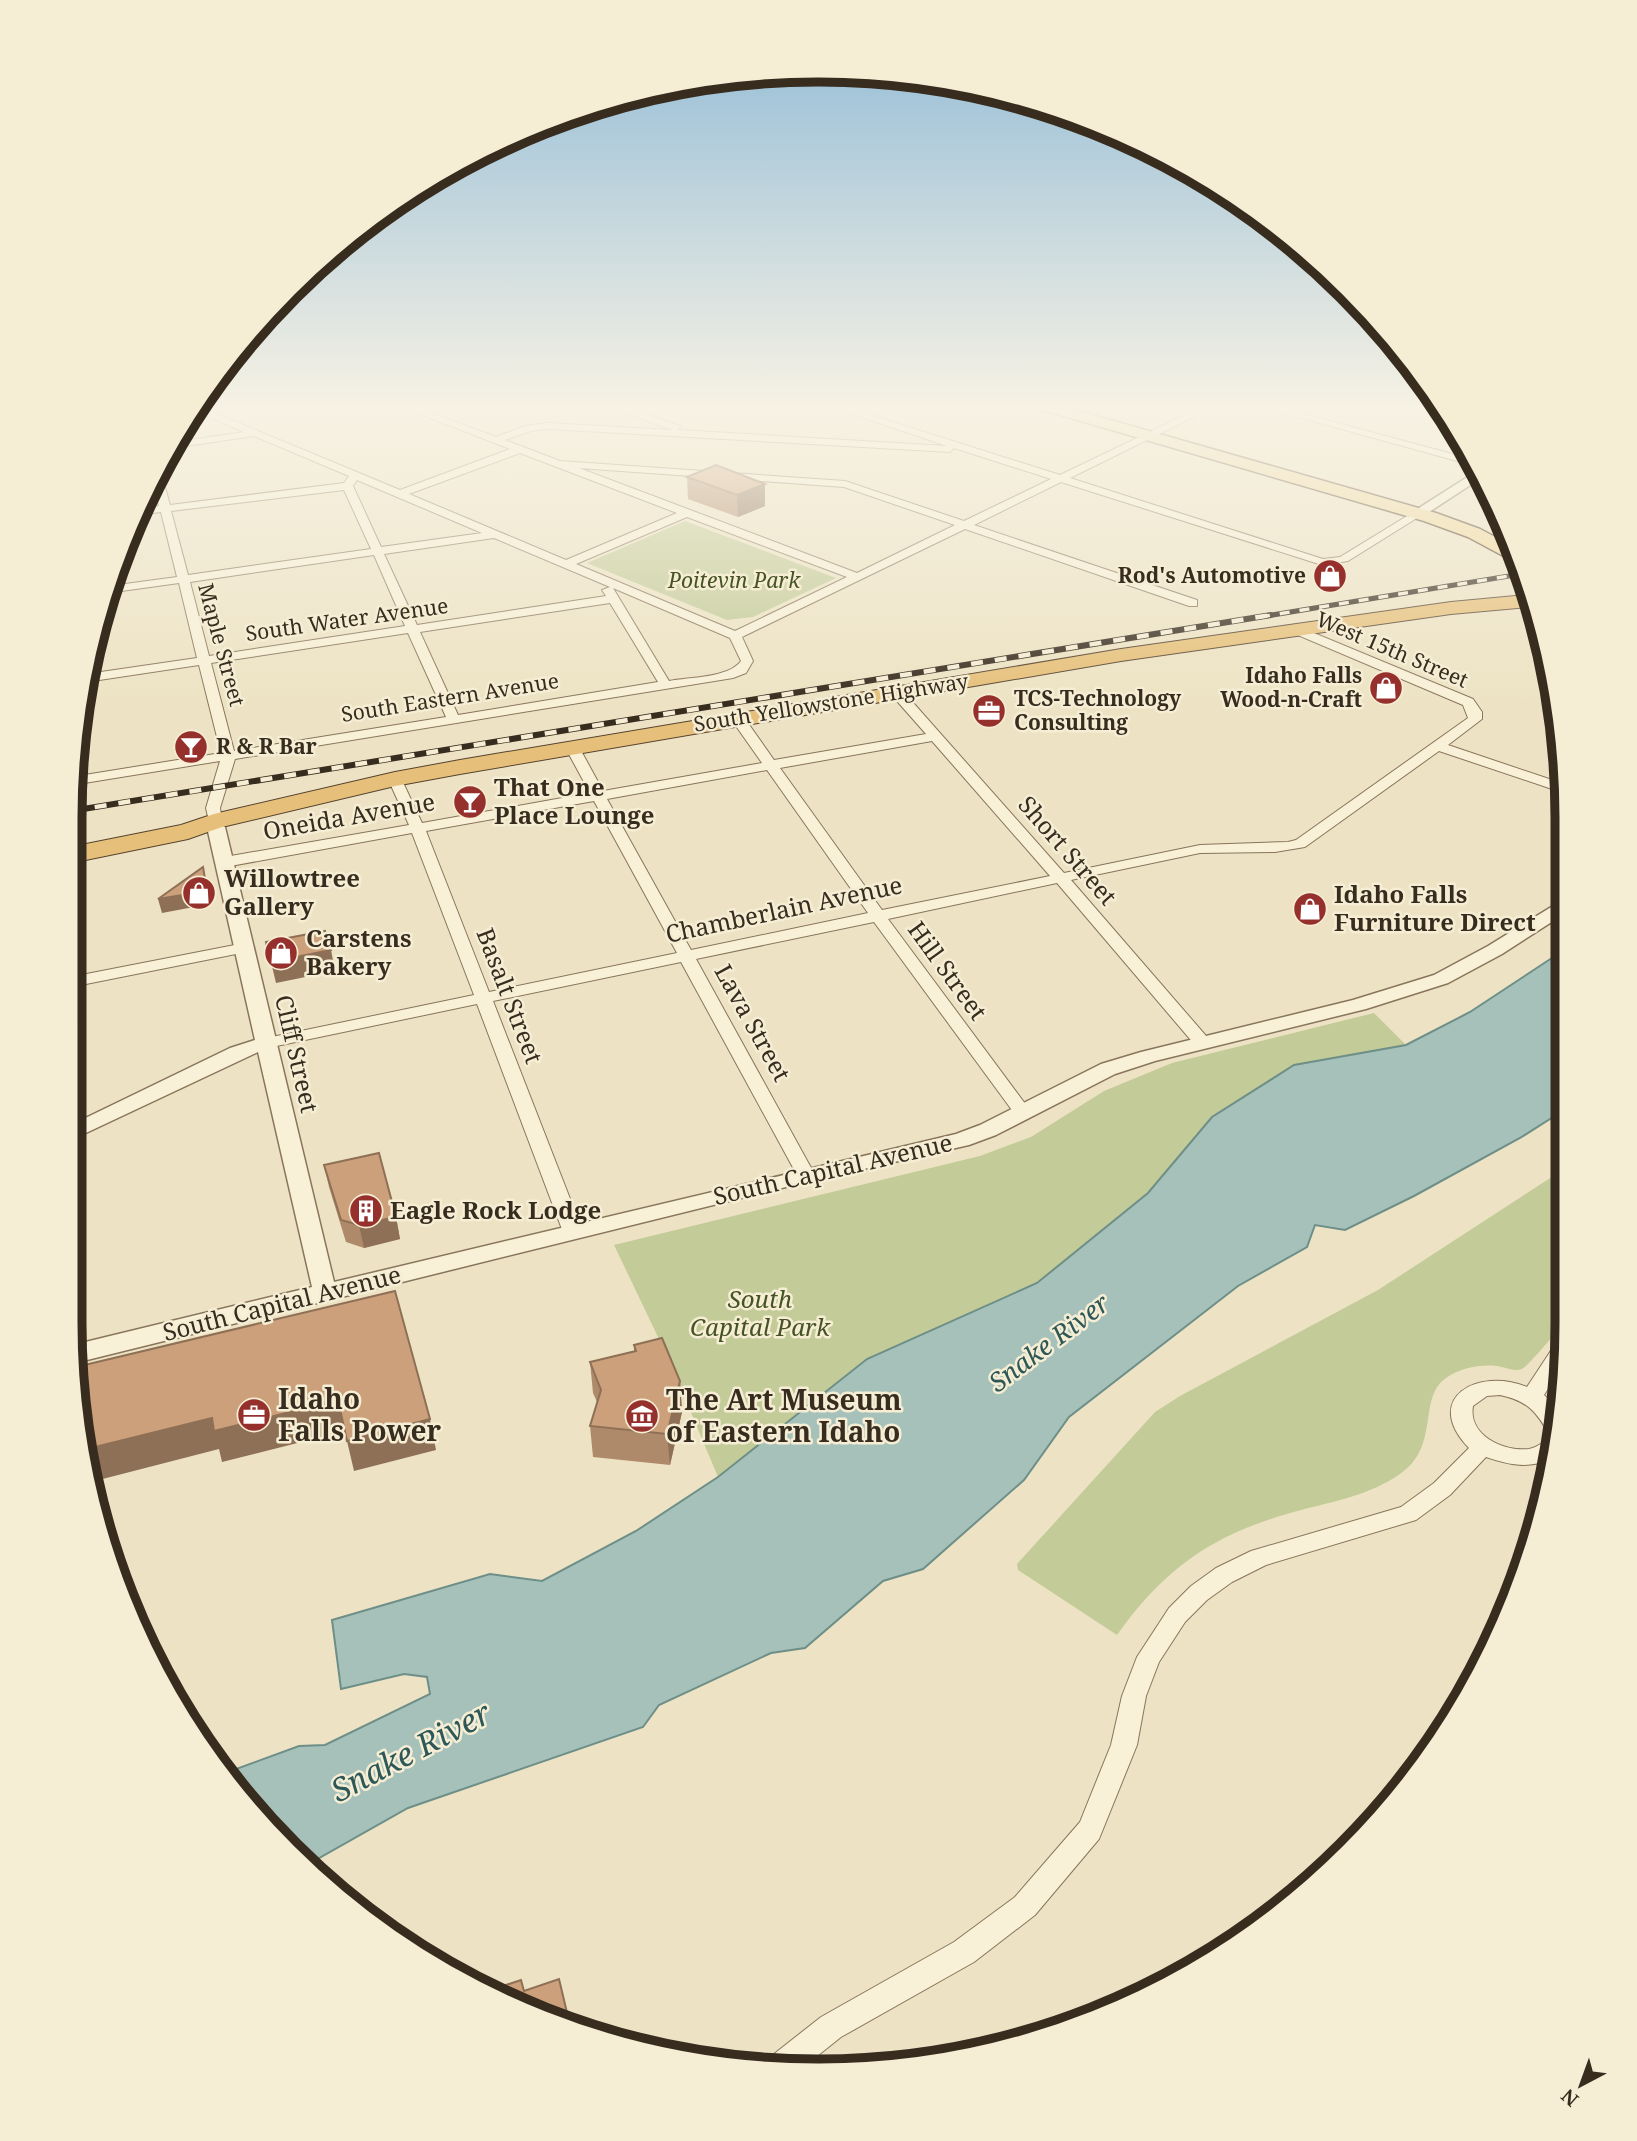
<svg xmlns="http://www.w3.org/2000/svg" width="1637" height="2141" font-family="'Noto Serif',serif">
<rect width="100%" height="100%" fill="#ede3c4"/>
<g fill="#c3cb98">
<polygon points="685,521 836,578 753,617 727,620 587,563"/>
<polygon points="1374,1013 1406,1045 1294,1065 1212,1117 1148,1193 1037,1283 867,1359 718,1477 669,1360 614,1245 980,1156 1031,1137 1104,1091 1172,1063"/>
<path d="M 1561,1171 C 1561,1212 1561,1253 1561,1293 C 1561,1302 1564,1317 1561,1325 C 1559,1330 1527,1367 1522,1369 C 1514,1372 1505,1367 1497,1366 C 1480,1364 1460,1368 1446,1378 C 1417,1398 1441,1446 1400,1474 C 1370,1495 1335,1501 1301,1510 C 1217,1532 1167,1565 1117,1635 L 1018,1570 L 1017,1564 L 1155,1412 L 1180,1396 L 1378,1290 Z"/>
</g>
<polygon fill="#a6c1ba" stroke="#6d8f88" stroke-width="2" points="1561,952 1561,1112 1520,1138 1414,1196 1345,1230 1315,1225 1307,1247 1238,1286 1069,1417 1024,1480 923,1569 883,1581 805,1648 771,1653 659,1705 643,1727 408,1808 305,1866 290,1852 228,1772 299,1746 325,1745 430,1694 427,1677 404,1674 341,1689 332,1620 490,1574 542,1581 636,1531 718,1477 867,1359 1037,1283 1148,1193 1212,1117 1294,1065 1406,1045 1470,1012"/>
<g fill="none" stroke-linecap="round" stroke-linejoin="round">
<g stroke="#88755b" stroke-width="2">
<g id="minor">
<path d="M 397,405 L 410,405 L 496,437 L 525,426 L 548,423 L 672,430 L 604,405 L 617,405 L 680,426 L 678,430 L 947,446 L 825,405 L 839,405 L 1060,475 L 1206,405 L 1218,405 L 1070,478 L 1323,559 L 1340,557 L 1407,516 L 1417,518 L 1348,561 L 1322,565 L 1061,482 L 974,525 L 1197,600 L 1197,606 L 1189,606 L 965,529 L 742,637 L 753,661 L 746,673 L 733,678 L 235,759 L 220,808 L 223,827 L 221,830 L 211,830 L 206,808 L 220,761 L 72,785 L 72,777 L 221,753 L 199,665 L 86,682 L 87,674 L 197,658 L 179,583 L 107,593 L 110,586 L 177,577 L 161,512 L 137,515 L 139,509 L 159,506 L 152,479 L 158,470 L 161,473 L 170,505 L 344,483 L 349,476 L 254,436 L 172,448 L 176,442 L 244,432 L 195,411 L 198,406 L 400,490 L 510,449 ZM 548,429 L 950,452 L 954,448 L 1051,479 L 964,521 L 845,481 L 560,461 L 505,440 L 531,431 ZM 520,453 L 677,513 L 566,560 L 409,494 ZM 579,468 L 844,487 L 955,525 L 857,573 ZM 357,480 L 482,533 L 381,547 L 353,486 ZM 344,490 L 371,549 L 188,575 L 171,511 ZM 687,517 L 847,577 L 735,631 L 576,564 ZM 494,538 L 610,587 L 602,590 L 606,596 L 417,625 L 384,554 ZM 374,555 L 405,626 L 209,656 L 190,582 ZM 613,588 L 730,638 L 741,661 C 729,678 689,677 669,681 ZM 610,603 L 658,682 L 458,715 L 420,632 ZM 408,633 L 446,717 L 234,751 L 211,663 Z"/>
<polygon points="1255,405 1270,405 1471,459 1475,466"/>
<path d="M 1297,626 L 1473,699 L 1482,712 L 1482,719 L 1448,745 L 1561,783 L 1561,792 L 1439,751 L 1305,847 L 1275,852 L 1200,853 L 1071,880 L 1207,1037 L 1210,1041 L 1207,1045 L 1195,1045 L 1057,883 L 888,919 L 1029,1109 L 1032,1113 L 1029,1117 L 1017,1117 L 874,922 L 696,959 L 815,1175 L 813,1179 L 799,1179 L 797,1175 L 681,962 L 493,1001 L 583,1232 L 580,1237 L 566,1237 L 563,1232 L 477,1004 L 267,1048 L 258,1043 L 267,1038 L 474,995 L 412,833 L 225,867 L 217,862 L 225,857 L 409,825 L 388,779 L 390,776 L 400,776 L 422,823 L 590,793 L 565,747 L 572,743 L 579,747 L 603,791 L 762,763 L 731,719 L 738,715 L 743,716 L 774,760 L 926,734 L 889,692 L 896,688 L 901,689 L 1064,873 L 1200,845 L 1288,842 L 1296,840 L 1468,718 L 1463,705 L 1293,633 L 1293,627 ZM 932,741 L 1050,876 L 882,910 L 780,768 ZM 767,770 L 868,913 L 691,950 L 607,799 ZM 594,801 L 677,953 L 489,992 L 426,831 Z"/>
<polygon points="245,943 251,945 253,948 251,951 71,987 71,977"/>
<path d="M 1561,1344 L 1561,1369 L 1544,1395 L 1561,1411 L 1551,1459 C 1528,1469 1510,1465 1486,1457 L 1450,1495 L 1416,1520 L 1266,1565 L 1232,1582 L 1207,1600 L 1185,1622 L 1159,1662 L 1146,1696 L 1137,1745 L 1099,1839 L 1035,1915 L 974,1962 L 841,2037 L 806,2065 L 770,2063 L 774,2054 L 821,2017 L 954,1942 L 1015,1897 L 1080,1822 L 1111,1745 L 1122,1696 L 1137,1657 L 1169,1608 L 1191,1586 L 1216,1568 L 1251,1551 L 1401,1507 L 1434,1483 L 1469,1448 C 1421,1398 1478,1367 1527,1387 L 1554,1346 ZM 1500,1395 C 1528,1401 1537,1412 1550,1436 L 1554,1437 C 1545,1440 1539,1447 1529,1449 C 1503,1452 1468,1435 1473,1406 L 1487,1396 Z"/>
</g>
</g>
<g stroke="#88755b" stroke-width="3">
<g id="tertiary">
<polygon points="1477,471 1481,478 1423,516 1418,517 1411,513"/>
<polygon points="216,822 225,827 334,1282 956,1134 980,1125 1101,1064 1141,1052 1353,1000 1434,975 1488,946 1561,901 1561,916 1502,954 1448,983 1366,1009 1155,1061 1115,1074 996,1135 969,1145 806,1182 75,1363 73,1345 312,1287 258,1052 71,1140 71,1125 230,1048 255,1040 207,827"/>
</g>
</g>
<g stroke="#56432f" stroke-width="3">
<polygon id="primary" points="1034,405 1058,405 1436,513 1480,529 1514,547 1518,560 1509,559 1468,537 1424,521 1036,408"/>
</g>
<g stroke="#56432f" stroke-width="2">
<polygon id="trunk" points="1527,595 1529,607 1451,614 1121,661 460,774 395,786 222,827 188,839 71,863 71,847 181,825 214,814 395,772 460,760 1121,649 1451,602"/>
</g>
<use href="#minor" fill="#f8f0d7" fill-rule="evenodd"/>
<use href="#tertiary" fill="#f8f0d7" fill-rule="evenodd"/>
<use href="#primary" fill="#f0d99d" fill-rule="evenodd"/>
<use href="#trunk" fill="#e6c07a" fill-rule="evenodd"/>
<g stroke="#382c1f" stroke-width="5">
<polyline id="rail-far1" points="1260,617 1521,574"/>
</g>
<g stroke="#382c1f" stroke-width="6">
<polyline id="rail" points="71,811 1271,615"/>
</g>
<use href="#rail-far1" stroke="#f5edd4" stroke-width="3.5" stroke-dasharray="10" stroke-linecap="butt"/>
<use href="#rail" stroke="#f5edd4" stroke-width="4.5" stroke-dasharray="12" stroke-linecap="butt"/>
</g>
<g fill="#af8a6a">
<polygon points="687,477 765,506 738,517 688,499"/>
<polygon points="324,1165 396,1217 400,1239 364,1248 346,1242 329,1187"/>
<polygon points="634,1345 680,1381 682,1412 670,1465 593,1457 590,1426 597,1402 593,1393 590,1362 634,1351"/>
</g>
<g fill="#8e7056">
<polygon points="765,484 765,506 738,517 737,495"/>
<polygon points="203,867 210,904 162,913 158,899"/>
<polygon points="331,950 335,971 276,983 271,962"/>
<polygon points="396,1217 400,1239 364,1248 359,1225"/>
<polygon points="680,1381 682,1412 670,1465 667,1434"/>
<polygon points="338,1400 345,1431 222,1462 219,1449 91,1482 87,1449 212,1418"/>
<polygon points="430,1419 436,1450 354,1471 347,1441"/>
</g>
<g fill="#cba07b" stroke="#8e7056" stroke-width="2">
<polygon points="716,465 765,484 737,495 687,477"/>
<polygon points="203,867 207,891 158,899"/>
<polygon points="325,931 331,950 271,962 266,942"/>
<polygon points="379,1153 396,1217 359,1225 341,1220 324,1165"/>
<polygon points="395,1291 430,1419 347,1441 338,1400 214,1431 212,1418 87,1449 76,1367"/>
<polygon points="662,1338 680,1381 667,1434 590,1426 601,1390 590,1362 636,1351 634,1345"/>
<polygon points="559,1979 569,2021 485,1992 521,1980 524,1991"/>
</g>
<linearGradient id="sky" x2="0" y2="1"><stop stop-color="#8db9d6"/><stop offset="0.58" stop-color="#f7f2e4"/><stop offset="1" stop-color="#f7f2e4" stop-opacity="0"/></linearGradient>
<rect width="1637" height="704" fill="url(#sky)"/>
<defs>
<g id="shop-disc" transform="scale(1.75)"><circle r="9.5" fill="#96302c" stroke="#f5edd4"/><path d="M-5-2.5h2.3a2.7 3.5 0 0 1 5.4 0H5L5.5 6h-11ZM-1.5-2.5h3a1.5 2.3 0 0 0-3 0Z" fill="#fff"/></g>
<g id="office-disc" transform="scale(1.75)"><circle r="9.5" fill="#96302c" stroke="#f5edd4"/><path d="M-6-3h4V-5.5h4V-3h4V5H-6ZM-1-4.5V-3h2v-1.5ZM-6 0V1H6V0Z" fill="#fff"/></g>
<g id="bar-disc" transform="scale(1.75)"><circle r="9.5" fill="#96302c" stroke="#f5edd4"/><path d="M-6-5H6L.8 .8V4.5H3.5V6h-7V4.5H-.8V.8Z" fill="#fff"/></g>
<g id="building-disc" transform="scale(1.75)"><circle r="9.5" fill="#96302c" stroke="#f5edd4"/><path d="M-4-6H4V6H1V3H-1V6H-4ZM-2.5-4.3h1.7v1.8h-1.7ZM.8-4.3h1.7v1.8H.8ZM-2.5-1h1.7V.8h-1.7ZM.8-1h1.7V.8H.8Z" fill="#fff"/></g>
<g id="museum-disc" transform="scale(1.75)"><circle r="9.5" fill="#96302c" stroke="#f5edd4"/><path d="M0-6L6-3V-2H-6V-3ZM-5-1h2V3h-2ZM-1-1h2V3h-2ZM3-1h2V3H3ZM-6 4H6V6H-6Z" fill="#fff"/></g>
</defs>
<g fill-rule="evenodd">
<use href="#shop-disc" x="1330" y="576"/>
<use href="#shop-disc" x="1386" y="688"/>
<use href="#office-disc" x="989" y="711"/>
<use href="#bar-disc" x="191" y="747"/>
<use href="#bar-disc" x="470" y="802"/>
<use href="#shop-disc" x="199" y="893"/>
<use href="#shop-disc" x="1310" y="909"/>
<use href="#shop-disc" x="281" y="953"/>
<use href="#building-disc" x="366" y="1211"/>
<use href="#office-disc" x="254" y="1415"/>
<use href="#museum-disc" x="642" y="1416"/>
</g>
<g text-anchor="middle" stroke-width="5" stroke-linejoin="round" paint-order="stroke">
<g font-size="21" font-weight="bold" fill="#382c1f" stroke="#f5edd4" text-anchor="end">
<text x="1306" y="583">Rod's Automotive</text>
<text x="1362" y="683">Idaho Falls<tspan x="1362" dy="24">Wood-n-Craft</tspan></text>
<text x="1014" y="706" text-anchor="start">TCS-Technology<tspan x="1014" dy="24">Consulting</tspan></text>
<text x="216" y="754" text-anchor="start">R &amp; R Bar</text>
</g>
<g font-size="21" font-style="italic" fill="#465425" stroke="#f5edd4">
<text x="734" y="588">Poitevin Park</text>
</g>
<g font-size="21" fill="#382c1f" stroke="#f5edd4">
<text transform="translate(347 620) rotate(-8)" y="7">South Water Avenue</text>
<text transform="translate(221 645) rotate(75)" y="7">Maple Street</text>
<text transform="translate(1392 650) rotate(23)" y="7">West 15th Street</text>
<text transform="translate(450 698) rotate(-9)" y="7">South Eastern Avenue</text>
<text transform="translate(831 703) rotate(-9)" y="7">South Yellowstone Highway</text>
</g>
<g font-size="24" font-weight="bold" fill="#382c1f" stroke="#f5edd4" text-anchor="start">
<text x="494" y="796">That One<tspan x="494" dy="28">Place Lounge</tspan></text>
<text x="224" y="887">Willowtree<tspan x="224" dy="28">Gallery</tspan></text>
<text x="1334" y="903">Idaho Falls<tspan x="1334" dy="28">Furniture Direct</tspan></text>
<text x="306" y="947">Carstens<tspan x="306" dy="28">Bakery</tspan></text>
<text x="390" y="1219">Eagle Rock Lodge</text>
</g>
<g font-size="24" fill="#382c1f" stroke="#f5edd4">
<text transform="translate(349 817) rotate(-10)" y="8">Oneida Avenue</text>
<text transform="translate(1067 851) rotate(49)" y="8">Short Street</text>
<text transform="translate(784 910) rotate(-12)" y="8">Chamberlain Avenue</text>
<text transform="translate(947 971) rotate(54)" y="8">Hill Street</text>
<text transform="translate(509 996) rotate(69)" y="8">Basalt Street</text>
<text transform="translate(752 1023) rotate(61)" y="8">Lava Street</text>
<text transform="translate(296 1054) rotate(77)" y="8">Cliff Street</text>
<text transform="translate(833 1170) rotate(-13)" y="8">South Capital Avenue</text>
<text transform="translate(282 1304) rotate(-14)" y="8">South Capital Avenue</text>
</g>
<g font-size="24" font-style="italic" fill="#465425" stroke="#f5edd4">
<text x="760" y="1308">South<tspan x="760" dy="28">Capital Park</tspan></text>
</g>
<g font-size="26" font-style="italic" fill="#2e5857" stroke="#f5edd4">
<text transform="translate(1049 1343) rotate(-37)" y="9">Snake River</text>
</g>
<g font-size="28" font-weight="bold" fill="#382c1f" stroke="#f5edd4" text-anchor="start">
<text x="278" y="1409">Idaho<tspan x="278" dy="32">Falls Power</tspan></text>
<text x="666" y="1410">The Art Museum<tspan x="666" dy="32">of Eastern Idaho</tspan></text>
</g>
<g font-size="32" font-style="italic" fill="#2e5857" stroke="#f5edd4">
<text transform="translate(411 1752) rotate(-28)" y="11">Snake River</text>
</g>
</g>
<path d="M0 0H1637V2141H0ZM818 82H819A736 736 0 0 1 1555 818V1323A736 736 0 0 1 819 2059H818A736 736 0 0 1 82 1323V818A736 736 0 0 1 818 82Z" fill="#f5edd4" fill-rule="evenodd"/>
<path fill="none" stroke="#382c1f" stroke-width="9" d="M818 82H819A736 736 0 0 1 1555 818V1323A736 736 0 0 1 819 2059H818A736 736 0 0 1 82 1323V818A736 736 0 0 1 818 82Z"/>
<g transform="translate(1581 2085) rotate(221)" stroke="#f5edd4" stroke-width="5" paint-order="stroke">
<path d="M0-5L12 26L0 18L-12 26Z" fill="#382c1f"/>
<text y="-10" font-size="19" font-weight="bold" text-anchor="middle" fill="#382c1f">N</text>
</g>
</svg>
